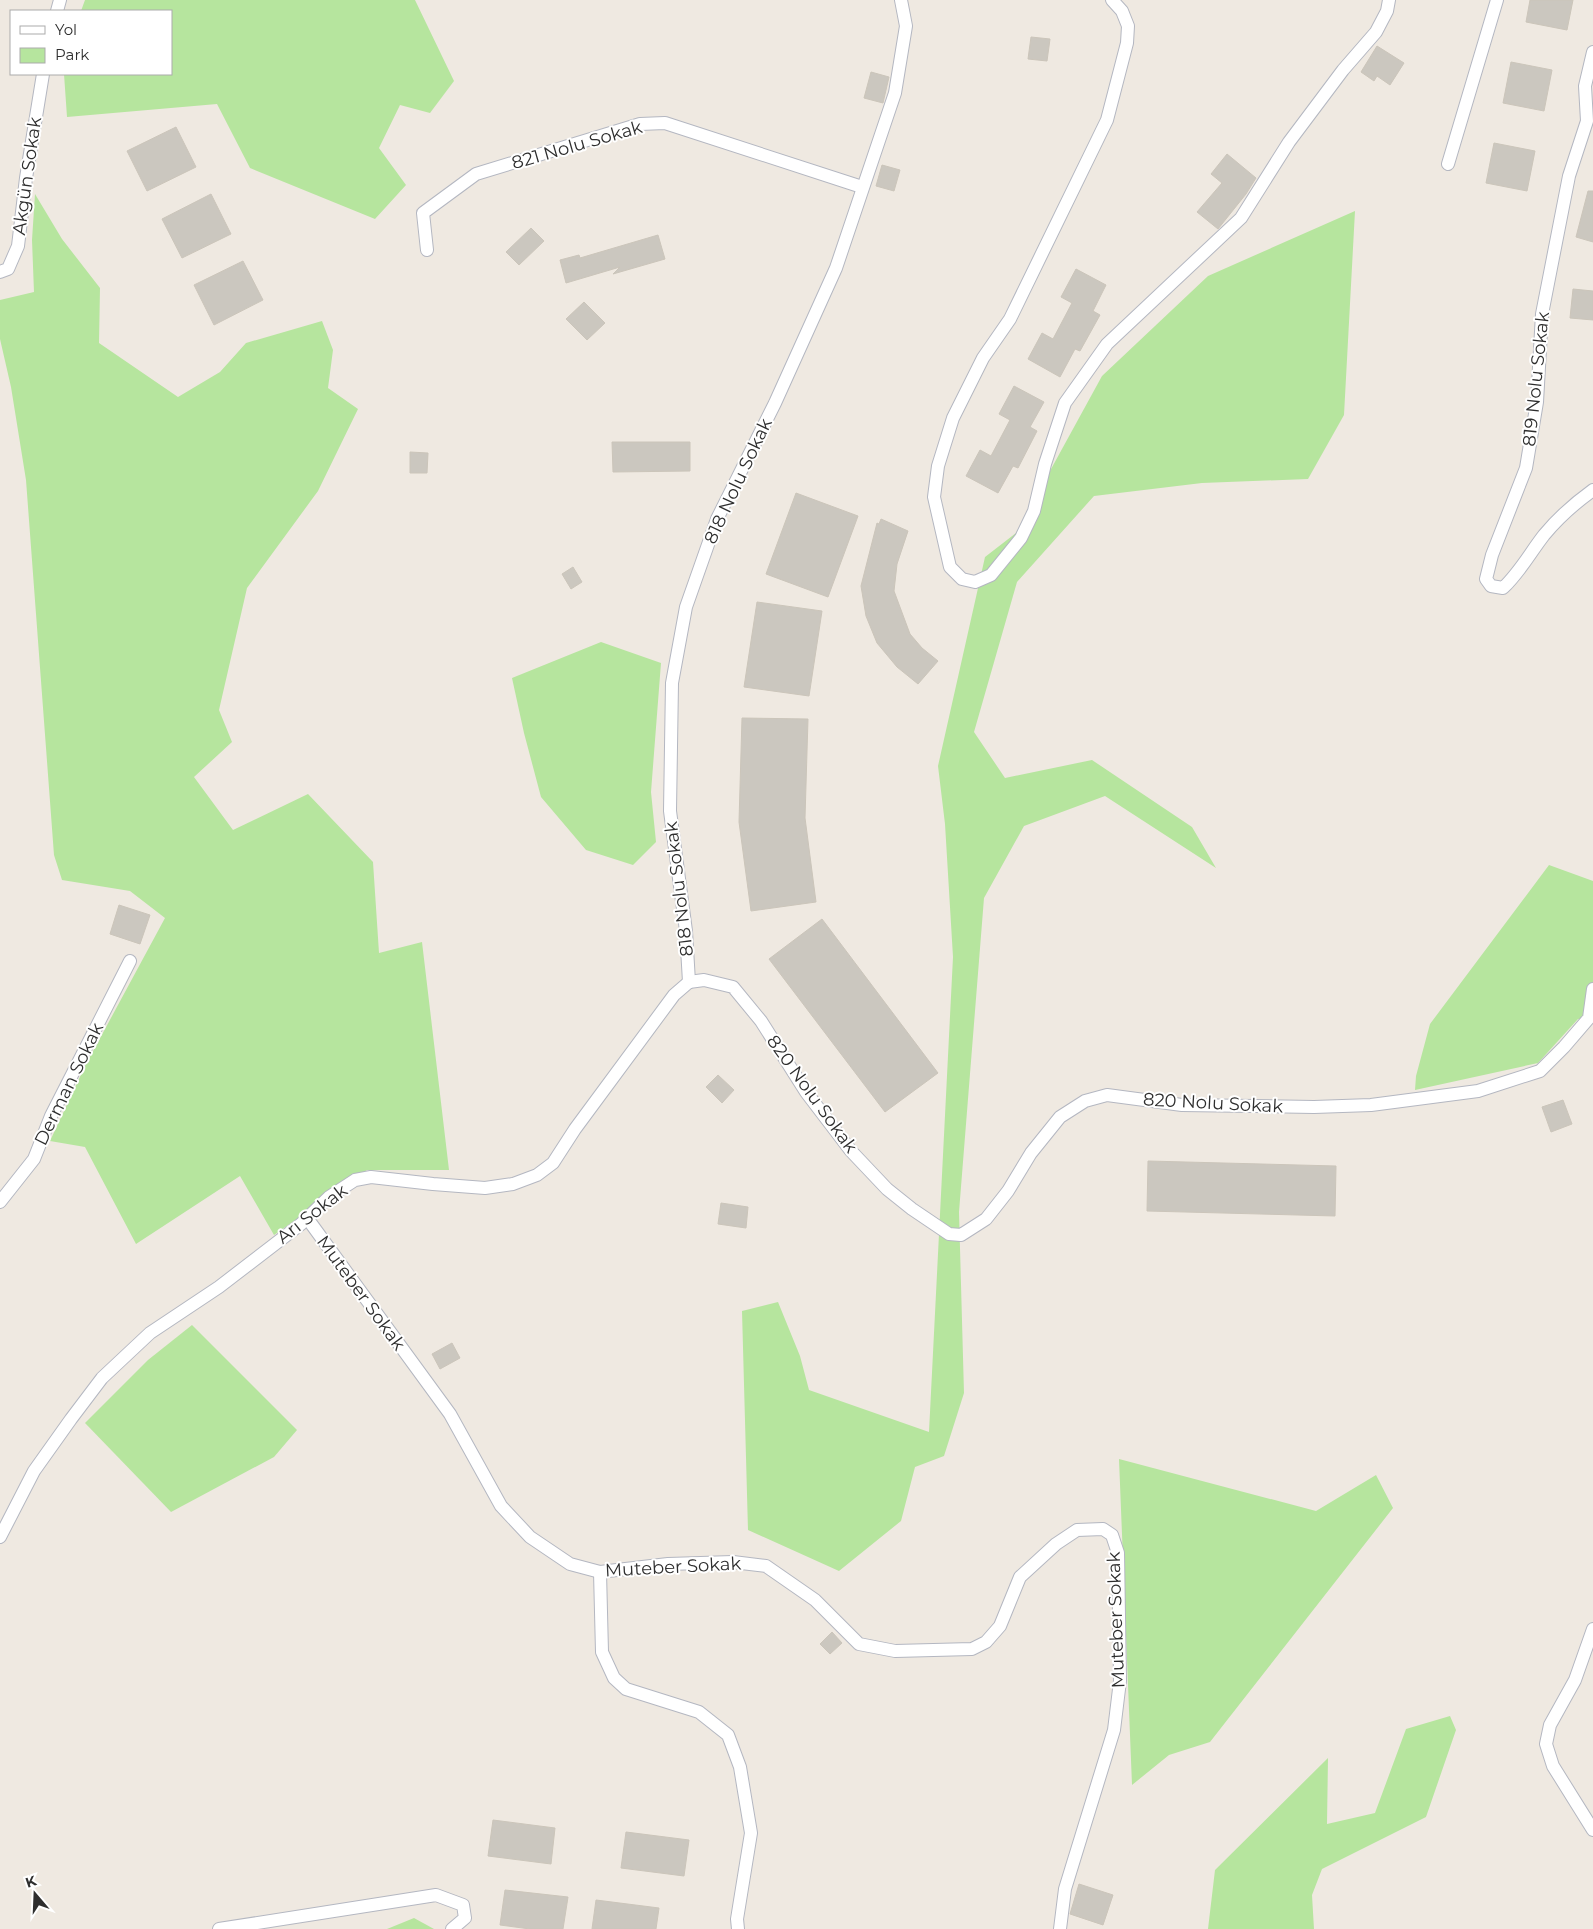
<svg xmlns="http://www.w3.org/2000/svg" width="1593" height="1929" font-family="Montserrat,sans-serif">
<rect width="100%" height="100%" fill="#efe9e1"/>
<g fill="#b6e59e">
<polygon points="85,0 415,0 454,81 430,113 400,105 379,148 406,185 375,219 250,168 217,104 67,117 64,74 171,74 171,11 81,11"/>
<polygon points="35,194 62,239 100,288 99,343 178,397 220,372 246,343 322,321 333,350 328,388 358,409 318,491 247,588 219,710 232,742 194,777 233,830 308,794 373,862 379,953 422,942 449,1170 367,1170 274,1235 240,1176 136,1244 85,1147 50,1141 85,1066 165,918 130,891 62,880 54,855 26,480 11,387 0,339 0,300 34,292 32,240"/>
<polygon points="1355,211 1344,415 1308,479 1202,483 1094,496 1017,582 974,732 1005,778 1092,760 1192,827 1216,868 1105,796 1024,826 984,898 959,1212 964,1393 944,1456 915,1467 901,1521 839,1571 748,1530 742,1311 778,1302 800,1356 809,1390 929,1432 953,957 945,824 938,766 985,557 1016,533 1102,376 1208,276"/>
<polygon points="601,642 661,663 651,792 656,842 633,865 586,850 541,797 524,733 512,678"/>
<polygon points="1549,865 1593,881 1593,1018 1578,1019 1538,1063 1415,1090 1416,1076 1430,1024"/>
<polygon points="192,1325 297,1430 274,1457 171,1512 85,1423 148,1360"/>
<polygon points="1119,1459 1316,1511 1376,1475 1393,1508 1210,1742 1169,1755 1132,1785"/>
<polygon points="1450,1716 1456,1730 1426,1817 1322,1869 1312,1895 1314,1929 1208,1929 1215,1870 1328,1758 1327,1824 1375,1813 1406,1729"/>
<polygon points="414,1918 434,1929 387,1929"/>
</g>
<g fill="#cbc7bf" stroke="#cbc5ba">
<polygon points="1530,0 1573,0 1567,30 1526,22"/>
<polygon points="1031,37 1050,39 1047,61 1028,59"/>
<polygon points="1377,46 1404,63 1390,85 1377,76 1374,81 1361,72"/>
<polygon points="1511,62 1552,70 1544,111 1503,103"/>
<polygon points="871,72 889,77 883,103 864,98"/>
<polygon points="176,127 196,167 147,191 127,151"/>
<polygon points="1494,143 1535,151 1527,191 1486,183"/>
<polygon points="1227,154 1256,178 1246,194 1218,229 1197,212 1222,183 1211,174"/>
<polygon points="882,165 900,170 894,191 876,186"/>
<polygon points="1588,191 1593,191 1593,242 1576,237"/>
<polygon points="211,194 231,234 182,258 162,219"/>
<polygon points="531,228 544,241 519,265 506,252"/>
<polygon points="658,235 665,259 613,274 620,267 566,283 560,260 579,255 580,258"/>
<polygon points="243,261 263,300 214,325 194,285"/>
<polygon points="1076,269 1106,285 1093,311 1100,315 1080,351 1075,349 1060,377 1028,359 1042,333 1053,339 1072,303 1061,297"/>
<polygon points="1573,289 1593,291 1593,320 1570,318"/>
<polygon points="584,302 605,323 587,340 566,319"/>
<polygon points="1014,386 1044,402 1030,427 1037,431 1018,468 1013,466 998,493 966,476 980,450 991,456 1010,420 999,414"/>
<polygon points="612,442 690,442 690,471 613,472"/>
<polygon points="410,452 428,453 427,473 410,473"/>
<polygon points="796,493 858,516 828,597 766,574"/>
<polygon points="881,519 908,531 897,564 894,591 910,634 922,648 938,661 918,684 897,667 877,643 866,616 861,586 877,523 879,524"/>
<polygon points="573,567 582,582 571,589 562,574"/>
<polygon points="757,602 822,611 809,696 744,687"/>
<polygon points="742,718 808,719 805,818 816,902 751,911 739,822"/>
<polygon points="119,905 150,915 140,944 110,934"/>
<polygon points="822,919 938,1073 885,1112 769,959"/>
<polygon points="718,1075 734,1090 722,1103 706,1087"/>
<polygon points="1563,1100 1572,1124 1551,1132 1542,1107"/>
<polygon points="1148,1161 1336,1166 1335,1216 1147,1211"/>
<polygon points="721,1203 748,1207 746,1228 718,1224"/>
<polygon points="452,1343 460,1358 440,1369 432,1354"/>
<polygon points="832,1632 842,1643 830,1654 820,1644"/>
<polygon points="493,1820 555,1828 551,1864 488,1856"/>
<polygon points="626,1832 689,1840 684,1876 621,1868"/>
<polygon points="1079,1884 1113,1895 1103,1925 1070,1914"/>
<polygon points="505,1890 568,1897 563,1929 530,1929 500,1925"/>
<polygon points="596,1900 659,1908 656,1929 592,1929"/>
</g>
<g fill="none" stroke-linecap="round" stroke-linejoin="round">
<g stroke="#b4b7c1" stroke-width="14">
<g id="minor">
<polyline points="1112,0 1122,11 1128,26 1127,43 1107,120 1010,319 983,358 953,418 938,466 934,497 950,567 962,579 975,582 991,575 1021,538 1034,511 1045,464 1065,403 1107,344 1241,218 1289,142 1343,70 1376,32 1387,11 1389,0"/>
<polyline points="57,11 60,0"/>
<path d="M 1593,52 L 1585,86 L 1587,121 L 1569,176 L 1542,314 L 1537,402 L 1526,468 L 1492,555 L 1486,579 L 1491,586 L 1503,588 C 1520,572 1530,553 1544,535 C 1558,518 1575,503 1593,490"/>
<polyline points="1448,164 1497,0"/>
<polyline points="427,250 423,213 476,174 640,124 665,123 862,187"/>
<polyline points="0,272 8,269 18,246 26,178 43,74"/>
<polyline points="689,982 704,980 733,987 761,1021 806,1092 851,1151 887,1189 912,1209 949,1234 961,1235 986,1219 1008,1191 1031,1153 1060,1117 1085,1101 1107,1095 1182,1105 1314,1107 1371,1105 1478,1091 1540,1071 1564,1047 1589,1018 1593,989"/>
<polyline points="689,982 686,931 670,811 672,683 686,607 717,519 775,403 836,268 895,93 906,26 901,0"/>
<polyline points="0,1202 34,1159 51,1116 130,961"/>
<polyline points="307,1218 450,1414 501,1506 530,1537 570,1564 600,1572 668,1564 733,1562 766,1566 815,1600 859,1644 895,1651 972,1649 986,1642 1000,1626 1020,1577 1056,1544 1077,1530 1103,1529 1112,1535 1118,1553 1120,1681 1114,1730 1065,1889 1060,1929"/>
<polyline points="0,1537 34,1471 71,1419 102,1378 150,1333 219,1287 301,1224 329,1197 355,1180 371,1177 433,1184 485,1188 513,1184 537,1175 553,1163 575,1129 674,995 689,982"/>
<polyline points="600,1572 602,1652 614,1678 626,1689 699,1712 728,1735 740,1767 751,1833 737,1919 738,1929"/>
<polyline points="1593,1629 1575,1680 1550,1725 1546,1744 1553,1766 1593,1830"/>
<polyline points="219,1929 436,1895 463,1905 465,1918 452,1929"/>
</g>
</g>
<use href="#minor" stroke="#fff" stroke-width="12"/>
</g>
<g text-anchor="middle" stroke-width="4" stroke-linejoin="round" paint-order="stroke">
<g font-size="18" fill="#2e2e2e" stroke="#fff">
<text transform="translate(577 145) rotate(-16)" y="6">821 Nolu Sokak</text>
<text transform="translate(27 176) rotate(-82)" y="6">Akgün Sokak</text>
<text transform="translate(1536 379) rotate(-84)" y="6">819 Nolu Sokak</text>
<text transform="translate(738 481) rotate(-65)" y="6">818 Nolu Sokak</text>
<text transform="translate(679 889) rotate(-97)" y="6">818 Nolu Sokak</text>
<text transform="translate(69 1084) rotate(-64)" y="6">Derman Sokak</text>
<text transform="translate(812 1094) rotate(54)" y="6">820 Nolu Sokak</text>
<text transform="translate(1213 1103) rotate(3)" y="6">820 Nolu Sokak</text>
<text transform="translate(312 1214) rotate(-38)" y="6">Arı Sokak</text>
<text transform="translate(361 1293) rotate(54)" y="6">Muteber Sokak</text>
<text transform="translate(673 1567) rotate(-3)" y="6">Muteber Sokak</text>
<text transform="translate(1116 1620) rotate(-92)" y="6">Muteber Sokak</text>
</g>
</g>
<rect x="10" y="10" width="162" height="65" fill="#ffffff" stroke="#ababab"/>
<rect x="20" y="26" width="25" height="8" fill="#ffffff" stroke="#ababab"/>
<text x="55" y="35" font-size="15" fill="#2e2e2e">Yol</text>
<rect x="20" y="48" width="25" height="15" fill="#b6e59e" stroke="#ababab"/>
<text x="55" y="60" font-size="15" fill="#2e2e2e">Park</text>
<g transform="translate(35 1894) rotate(341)" stroke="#ffffff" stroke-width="4" paint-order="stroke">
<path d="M0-4L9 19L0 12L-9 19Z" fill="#2e2e2e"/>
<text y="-8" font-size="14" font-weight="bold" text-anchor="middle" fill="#2e2e2e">K</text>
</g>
</svg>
